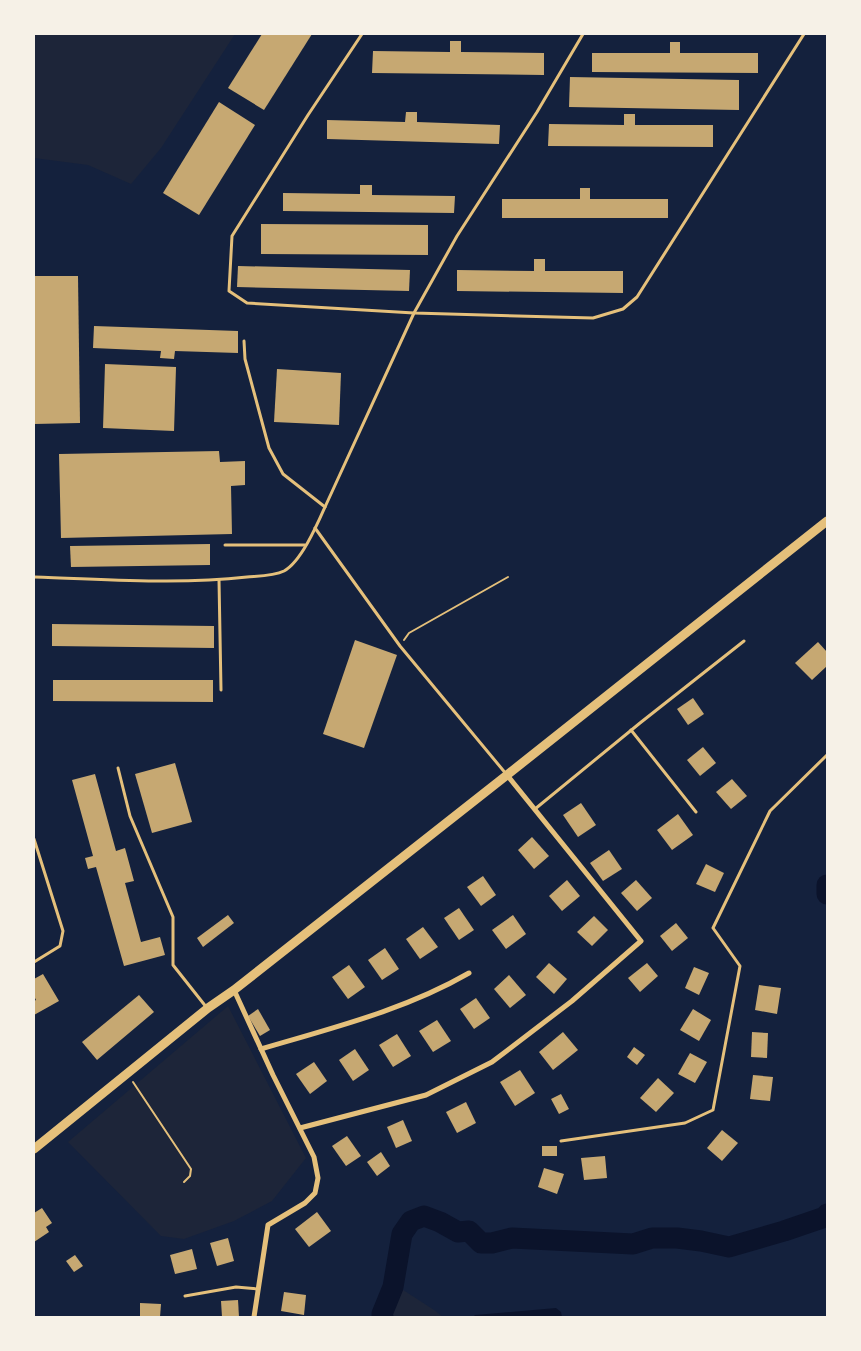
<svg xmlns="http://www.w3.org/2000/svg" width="861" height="1351" font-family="'DM Sans',sans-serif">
<rect width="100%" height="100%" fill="#14213d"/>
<g fill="#1d2539">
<polygon points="34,34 235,34 161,148 131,184 88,165 34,158"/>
<polygon points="228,1006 306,1158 272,1201 234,1221 184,1239 161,1236 68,1142"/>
<polygon points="400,1288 434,1310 443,1317 388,1317"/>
</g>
<polygon fill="#0b132b" points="556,1308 561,1312 562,1317 473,1317 475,1315"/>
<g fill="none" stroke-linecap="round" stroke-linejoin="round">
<g stroke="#0b132b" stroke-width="21">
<polyline points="827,885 827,894"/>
<polyline points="383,1317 382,1314 393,1287 402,1234 411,1221 424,1216 440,1222 458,1232 469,1231 481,1243 492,1243 512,1238 633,1244 652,1238 677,1238 701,1241 729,1247 784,1231 825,1217 827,1214"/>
</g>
</g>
<g fill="#c6a872">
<polygon points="262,34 312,34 264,110 228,88"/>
<polygon points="450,41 461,41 461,52 544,53 544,75 372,73 373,51 450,52"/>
<polygon points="670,42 680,42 680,53 758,53 758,73 592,72 592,53 670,53"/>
<polygon points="570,77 739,80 739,110 569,107"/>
<polygon points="219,102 255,125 199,215 163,193"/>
<polygon points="406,112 417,112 417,122 500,125 499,144 327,139 327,120 405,122"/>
<polygon points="624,114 635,114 635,125 713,125 713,147 548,146 549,124 624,125"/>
<polygon points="360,185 372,185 372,195 455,196 454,213 283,211 283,193 360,194"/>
<polygon points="580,188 590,188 590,199 668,199 668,218 502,218 502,199 580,199"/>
<polygon points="261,224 428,225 428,255 261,254"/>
<polygon points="534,259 545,259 545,271 623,271 623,293 457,291 457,270 534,271"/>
<polygon points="238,266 410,270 409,291 237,287"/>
<polygon points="34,276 78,276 80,423 34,424"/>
<polygon points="94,326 238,331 238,353 175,351 174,359 160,358 161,351 93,348"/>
<polygon points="105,364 176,367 174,431 103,428"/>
<polygon points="277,369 341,373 339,425 274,422"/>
<polygon points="219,451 220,462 245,461 245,485 231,486 232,534 61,538 59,454"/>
<polygon points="210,544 210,565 71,567 70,546"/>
<polygon points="52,624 214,626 214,648 52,646"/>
<polygon points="355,640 397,655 364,748 323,734"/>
<polygon points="818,642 827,652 827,666 812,680 795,663"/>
<polygon points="53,680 213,680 213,702 53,701"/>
<polygon points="693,698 704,714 688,725 677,709"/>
<polygon points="703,747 716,763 700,776 687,760"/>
<polygon points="175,763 192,822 152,833 135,774"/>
<polygon points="95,774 116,851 125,848 134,881 125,883 141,942 160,937 165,955 124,966 96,867 88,869 85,858 93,856 72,780"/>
<polygon points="732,779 747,796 731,809 716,792"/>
<polygon points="581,803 596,825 578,837 563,815"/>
<polygon points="678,814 693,835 672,850 657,830"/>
<polygon points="532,837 549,856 534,869 518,850"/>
<polygon points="609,850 622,869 603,881 590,863"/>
<polygon points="706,864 724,873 715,892 696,884"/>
<polygon points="483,876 496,895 481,906 467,887"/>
<polygon points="567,880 580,896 562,911 549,896"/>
<polygon points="636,880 652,898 637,911 621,893"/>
<polygon points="459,908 474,930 459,940 444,918"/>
<polygon points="228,915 234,923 203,947 197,938"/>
<polygon points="513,915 526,934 506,949 492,930"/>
<polygon points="594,916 608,930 592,946 577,932"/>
<polygon points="676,923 688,938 672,951 660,936"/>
<polygon points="423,927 438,947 420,959 406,939"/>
<polygon points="385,948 399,969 382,980 368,960"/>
<polygon points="549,963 567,979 554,994 536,977"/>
<polygon points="647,963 658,976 640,992 628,978"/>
<polygon points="349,965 365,987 348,999 332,977"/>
<polygon points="694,967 709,973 699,995 685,988"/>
<polygon points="43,974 59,1001 34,1015 34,1001 36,1000 34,996 34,979"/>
<polygon points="509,975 526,995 510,1008 494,989"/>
<polygon points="759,985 781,988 777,1014 755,1010"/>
<polygon points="139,995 154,1012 97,1060 82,1042"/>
<polygon points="476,998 490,1018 474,1029 460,1009"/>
<polygon points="258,1009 270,1030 260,1036 248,1016"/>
<polygon points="693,1009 711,1020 699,1041 680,1030"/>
<polygon points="437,1020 451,1041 433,1052 419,1031"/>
<polygon points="563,1032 578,1050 553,1070 539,1052"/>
<polygon points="752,1032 768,1033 767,1058 751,1057"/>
<polygon points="397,1034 411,1056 393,1067 379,1045"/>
<polygon points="634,1047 645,1055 637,1065 627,1057"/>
<polygon points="355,1049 369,1070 353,1081 339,1060"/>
<polygon points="690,1053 707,1062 695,1083 678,1074"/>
<polygon points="314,1062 327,1081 310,1094 296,1074"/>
<polygon points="520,1070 535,1093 515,1106 500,1082"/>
<polygon points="753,1075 773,1077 770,1101 750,1099"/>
<polygon points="658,1078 674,1093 656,1112 640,1098"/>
<polygon points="561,1094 569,1109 559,1114 551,1099"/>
<polygon points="466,1102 476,1123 457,1133 446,1112"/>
<polygon points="403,1120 412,1141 396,1148 387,1127"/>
<polygon points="722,1130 738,1143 722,1161 707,1148"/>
<polygon points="347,1136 361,1156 346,1166 332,1146"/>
<rect x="542" y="1146" width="15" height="10"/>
<polygon points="381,1152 390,1166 377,1176 367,1162"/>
<polygon points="605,1156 607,1178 584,1180 581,1158"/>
<polygon points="544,1168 564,1174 557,1194 538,1187"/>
<polygon points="42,1208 52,1223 46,1227 49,1232 34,1242 34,1213"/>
<polygon points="317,1212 331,1231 309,1247 295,1229"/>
<polygon points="228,1238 234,1261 217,1266 210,1243"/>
<polygon points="192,1249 197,1269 175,1274 170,1255"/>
<polygon points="75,1255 83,1266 74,1272 66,1261"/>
<polygon points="284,1292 306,1295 304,1315 281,1311"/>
<polygon points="238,1300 239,1317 222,1317 221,1301"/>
<polygon points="140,1303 161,1304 160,1317 140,1317"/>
</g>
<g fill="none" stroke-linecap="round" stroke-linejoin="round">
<g stroke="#e5c07b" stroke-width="2">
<polyline points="404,640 409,633 508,577"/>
<polyline points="133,1082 191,1169 190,1176 184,1182"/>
</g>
<g stroke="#e5c07b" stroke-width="3">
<polyline points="362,34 308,115 232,236 229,291 247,303 414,313 593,318 623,309 637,297 804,34"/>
<polyline points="244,341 245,359 269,448 283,474 325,507"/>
<polyline points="315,528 400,646 507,775"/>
<polyline points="225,545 305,545"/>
<path d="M 34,577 C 105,579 176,585 247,577 C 259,576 274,576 284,571 C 301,562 317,525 325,507 L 414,313 L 457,236 L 537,112 L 583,34"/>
<polyline points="219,580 221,690"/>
<polyline points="631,730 696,812"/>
<polyline points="118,768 130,816 173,917 173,965 207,1008"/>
<polyline points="535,809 640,723 744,641"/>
<polyline points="34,839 63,931 60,946 34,962"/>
<polyline points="561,1141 685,1123 713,1110 740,966 713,928 770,811 827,755"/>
<polyline points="185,1296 236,1287 258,1289"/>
</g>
<g stroke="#e5c07b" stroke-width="5">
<polyline points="234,990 273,1075 314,1157 318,1178 315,1193 305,1203 268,1225 254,1317"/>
<path d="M 261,1049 C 332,1028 405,1010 469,973"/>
<polyline points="300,1128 426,1095 492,1062 572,1001 641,941 507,775"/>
</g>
<polyline stroke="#e5c07b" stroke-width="9" points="34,1149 208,1008 234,990 507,775 827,521"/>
</g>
<rect width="861" height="1351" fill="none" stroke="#f6f1e7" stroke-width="70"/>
</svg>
